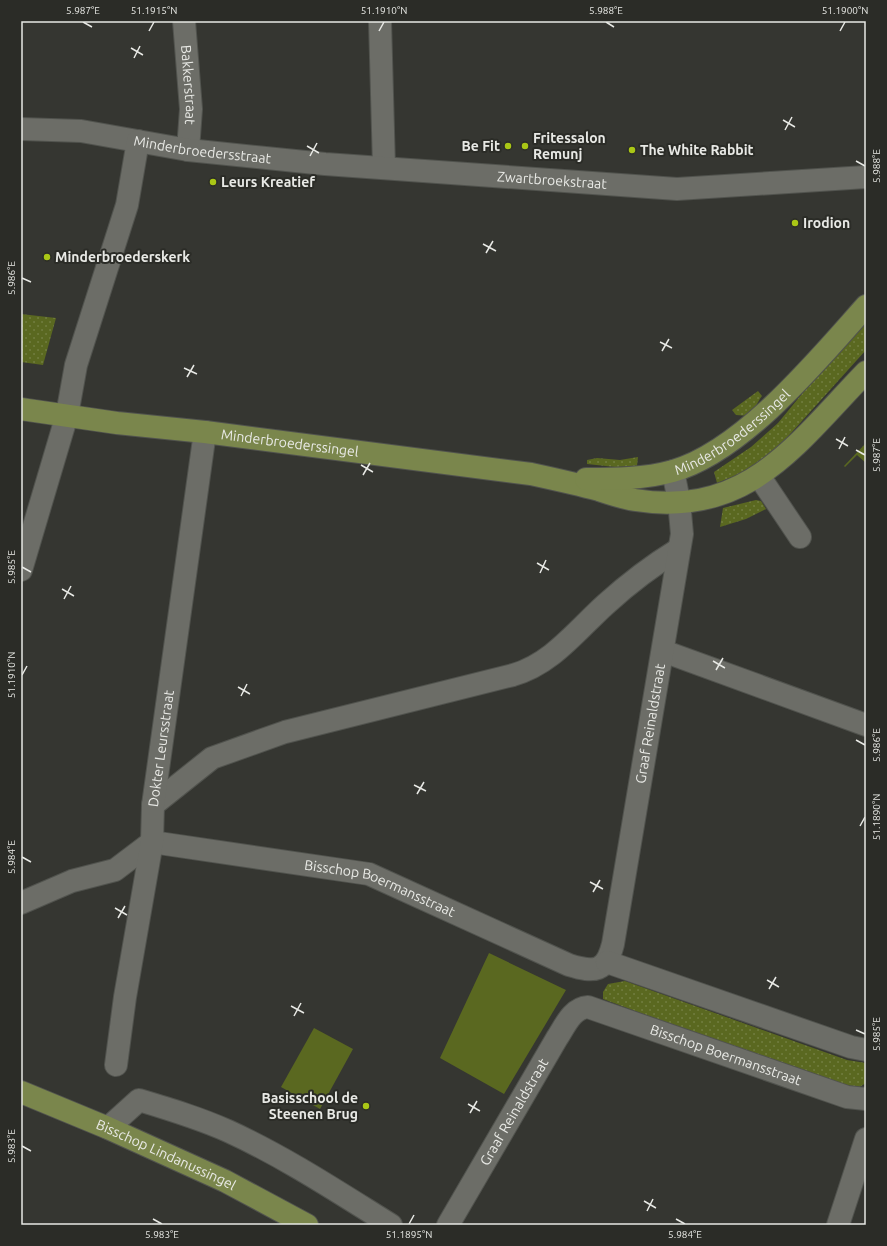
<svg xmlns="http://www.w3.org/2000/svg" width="887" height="1246" font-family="Ubuntu,sans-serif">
<defs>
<pattern id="grass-dots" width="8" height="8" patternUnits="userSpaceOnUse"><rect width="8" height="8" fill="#5a6820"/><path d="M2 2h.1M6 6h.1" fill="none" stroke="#727e40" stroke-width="1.8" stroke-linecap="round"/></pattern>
</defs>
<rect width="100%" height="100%" fill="#353631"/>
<g fill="url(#grass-dots)">
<polygon points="21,314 56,318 43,365 21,362"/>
<polygon points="866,315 866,350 774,452 742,473 717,483 714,472 751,447 778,423 806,389 827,358"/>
<path d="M 758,391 L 762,396 C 757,402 756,409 749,416 L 736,415 L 732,410 Z"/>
<polygon points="866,443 866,463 857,455 845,467 844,466"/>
<polygon points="638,457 637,466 615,467 587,464 587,460 597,458 620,460"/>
<polygon points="756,500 761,501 766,509 746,519 720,527 723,508"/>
<polygon points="625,981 847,1060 866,1063 866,1083 858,1088 841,1088 603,999 603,992 608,984"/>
</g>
<g fill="#5a6820">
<polygon points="489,953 566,990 504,1094 440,1058"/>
<polygon points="314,1028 353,1049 320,1109 281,1087"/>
</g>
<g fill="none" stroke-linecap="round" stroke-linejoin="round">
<g stroke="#51534e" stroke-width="24">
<g id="minor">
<path id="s1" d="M 184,21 L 191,109 L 188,150"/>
<polyline points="380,21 384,167"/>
<path id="s2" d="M 21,129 L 81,131 L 188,150 L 325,164 L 677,189 L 866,177"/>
<polyline points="759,476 800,537"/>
<polyline points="21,570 67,415 76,365 127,205 138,141"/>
<polyline points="663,651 866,725"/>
<path d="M 153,805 L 212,758 L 285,732 L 513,675 C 552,664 577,630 606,604 C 629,583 653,565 679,549"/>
<path id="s3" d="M 21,903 L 72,881 L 115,870 L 152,842 L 369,874 L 569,965 C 595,973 606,972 613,944 L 682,534 L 679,501 L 673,471"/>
<polyline points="607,962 851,1047 866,1050"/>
<path id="s4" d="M 116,1065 L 125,997 L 152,842 L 153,805 L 205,432"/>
<path d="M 108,1128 L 139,1100 C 169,1109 199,1118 228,1131 C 285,1157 338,1192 391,1225"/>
<path id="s5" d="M 448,1225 L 557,1038 C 565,1026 572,1008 588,1007 L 847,1097 L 866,1099"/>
<polyline points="838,1225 866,1139"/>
</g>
</g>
<g stroke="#51534e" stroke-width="24">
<g id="major">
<path id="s6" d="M 21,409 L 117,423 L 205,432 L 531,474 C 554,479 577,484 599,490 C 611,494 623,498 635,500 C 748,518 796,444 866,372"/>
<path id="s7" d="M 586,479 C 615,479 644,479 673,471 C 743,451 818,360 866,306"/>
<path id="s8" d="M 21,1092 L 108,1128 L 225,1181 L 307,1225"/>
</g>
</g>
<use href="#minor" stroke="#6c6d67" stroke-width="22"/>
<use href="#major" stroke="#7a864c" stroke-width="22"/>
</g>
<path fill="none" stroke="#e8e9e5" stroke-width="1.5" d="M 83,22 L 92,27M 606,22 L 614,27M 149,31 L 154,22M 379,31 L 384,22M 840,31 L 845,22M 131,48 L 143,55M 134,58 L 140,46M 783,120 L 795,127M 785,130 L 792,117M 307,146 L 319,153M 310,156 L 317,143M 856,161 L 865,166M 483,244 L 496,251M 486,253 L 493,241M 22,278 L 31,282M 660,342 L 672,348M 662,351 L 669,339M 184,368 L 197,374M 187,377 L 194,365M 836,439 L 848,446M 839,449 L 845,437M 856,450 L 865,455M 361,465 L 373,472M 363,475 L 370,463M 537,563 L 549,570M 22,567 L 31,572M 540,573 L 546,560M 62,589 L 74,596M 64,599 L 71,586M 713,661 L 725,668M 716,670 L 723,658M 22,675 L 27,666M 238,687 L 250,694M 241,696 L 247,684M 856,740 L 865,745M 414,785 L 426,791M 417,794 L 424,782M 860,826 L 865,817M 22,857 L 31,862M 590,882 L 603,889M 593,892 L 600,880M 115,908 L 127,915M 118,918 L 125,906M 767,980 L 779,987M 769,989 L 776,977M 291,1006 L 304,1013M 294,1016 L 301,1003M 856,1030 L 865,1034M 468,1104 L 480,1111M 470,1113 L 477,1101M 22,1146 L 31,1151M 644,1201 L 656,1208M 647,1211 L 653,1199M 153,1219 L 162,1224M 676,1219 L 685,1224M 409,1224 L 414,1215"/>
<g fill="#aac716" stroke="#2b2c27" stroke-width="1.5">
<circle cx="508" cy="146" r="4"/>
<circle cx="525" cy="146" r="4"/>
<circle cx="632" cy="150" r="4"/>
<circle cx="213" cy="182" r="4"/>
<circle cx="795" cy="223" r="4"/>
<circle cx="47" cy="257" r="4"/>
<circle cx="366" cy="1106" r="4"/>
</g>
<g text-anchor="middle" stroke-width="4" stroke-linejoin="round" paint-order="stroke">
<g font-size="14" fill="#e8e9e5" stroke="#2b2c27">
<text dy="5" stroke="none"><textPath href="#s1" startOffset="64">Bakkerstraat</textPath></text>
<text dy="5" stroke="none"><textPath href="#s2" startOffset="183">Minderbroedersstraat</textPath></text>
<text dy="5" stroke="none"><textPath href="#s2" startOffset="534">Zwartbroekstraat</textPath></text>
<text dy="5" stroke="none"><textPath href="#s7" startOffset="159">Minderbroederssingel</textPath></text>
<text dy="5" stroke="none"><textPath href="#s6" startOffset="271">Minderbroederssingel</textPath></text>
<text dy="5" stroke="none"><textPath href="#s3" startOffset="868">Graaf Reinaldstraat</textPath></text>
<text dy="5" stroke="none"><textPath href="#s4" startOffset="320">Dokter Leursstraat</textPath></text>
<text dy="5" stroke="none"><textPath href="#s3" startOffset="380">Bisschop Boermansstraat</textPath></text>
<text dy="5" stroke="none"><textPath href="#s5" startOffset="408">Bisschop Boermansstraat</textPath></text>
<text dy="5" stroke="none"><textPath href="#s5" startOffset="131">Graaf Reinaldstraat</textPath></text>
<text dy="5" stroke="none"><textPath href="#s8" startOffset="158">Bisschop Lindanussingel</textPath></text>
</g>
<g font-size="14" font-weight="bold" fill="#e8e9e5" stroke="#2b2c27" text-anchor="start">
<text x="533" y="143">Fritessalon<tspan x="533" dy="16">Remunj</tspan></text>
<text x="500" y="151" text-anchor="end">Be Fit</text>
<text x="640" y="155">The White Rabbit</text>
<text x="221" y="187">Leurs Kreatief</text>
<text x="803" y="228">Irodion</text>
<text x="55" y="262">Minderbroederskerk</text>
<text x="358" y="1103" text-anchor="end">Basisschool de<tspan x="358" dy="16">Steenen Brug</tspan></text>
</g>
</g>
<rect width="887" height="1246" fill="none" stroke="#2b2c27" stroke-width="44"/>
<rect x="22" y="22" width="843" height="1202" fill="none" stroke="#e8e9e5" stroke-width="1.5"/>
<g font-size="10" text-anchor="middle" fill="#e8e9e5">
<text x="83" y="14">5.987°E</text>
<text x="154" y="14">51.1915°N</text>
<text x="384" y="14">51.1910°N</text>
<text x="606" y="14">5.988°E</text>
<text x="845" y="14">51.1900°N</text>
<text transform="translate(876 166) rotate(-90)" y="4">5.988°E</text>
<text transform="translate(11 278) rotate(-90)" y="4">5.986°E</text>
<text transform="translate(876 455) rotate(-90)" y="4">5.987°E</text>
<text transform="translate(11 567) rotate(-90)" y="4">5.985°E</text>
<text transform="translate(11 675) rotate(-90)" y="4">51.1910°N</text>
<text transform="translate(876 745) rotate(-90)" y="4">5.986°E</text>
<text transform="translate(876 817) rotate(-90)" y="4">51.1890°N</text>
<text transform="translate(11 857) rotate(-90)" y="4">5.984°E</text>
<text transform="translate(876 1034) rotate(-90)" y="4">5.985°E</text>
<text transform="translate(11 1146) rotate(-90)" y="4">5.983°E</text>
<text x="162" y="1238">5.983°E</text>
<text x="409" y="1238">51.1895°N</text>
<text x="685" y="1238">5.984°E</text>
</g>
</svg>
